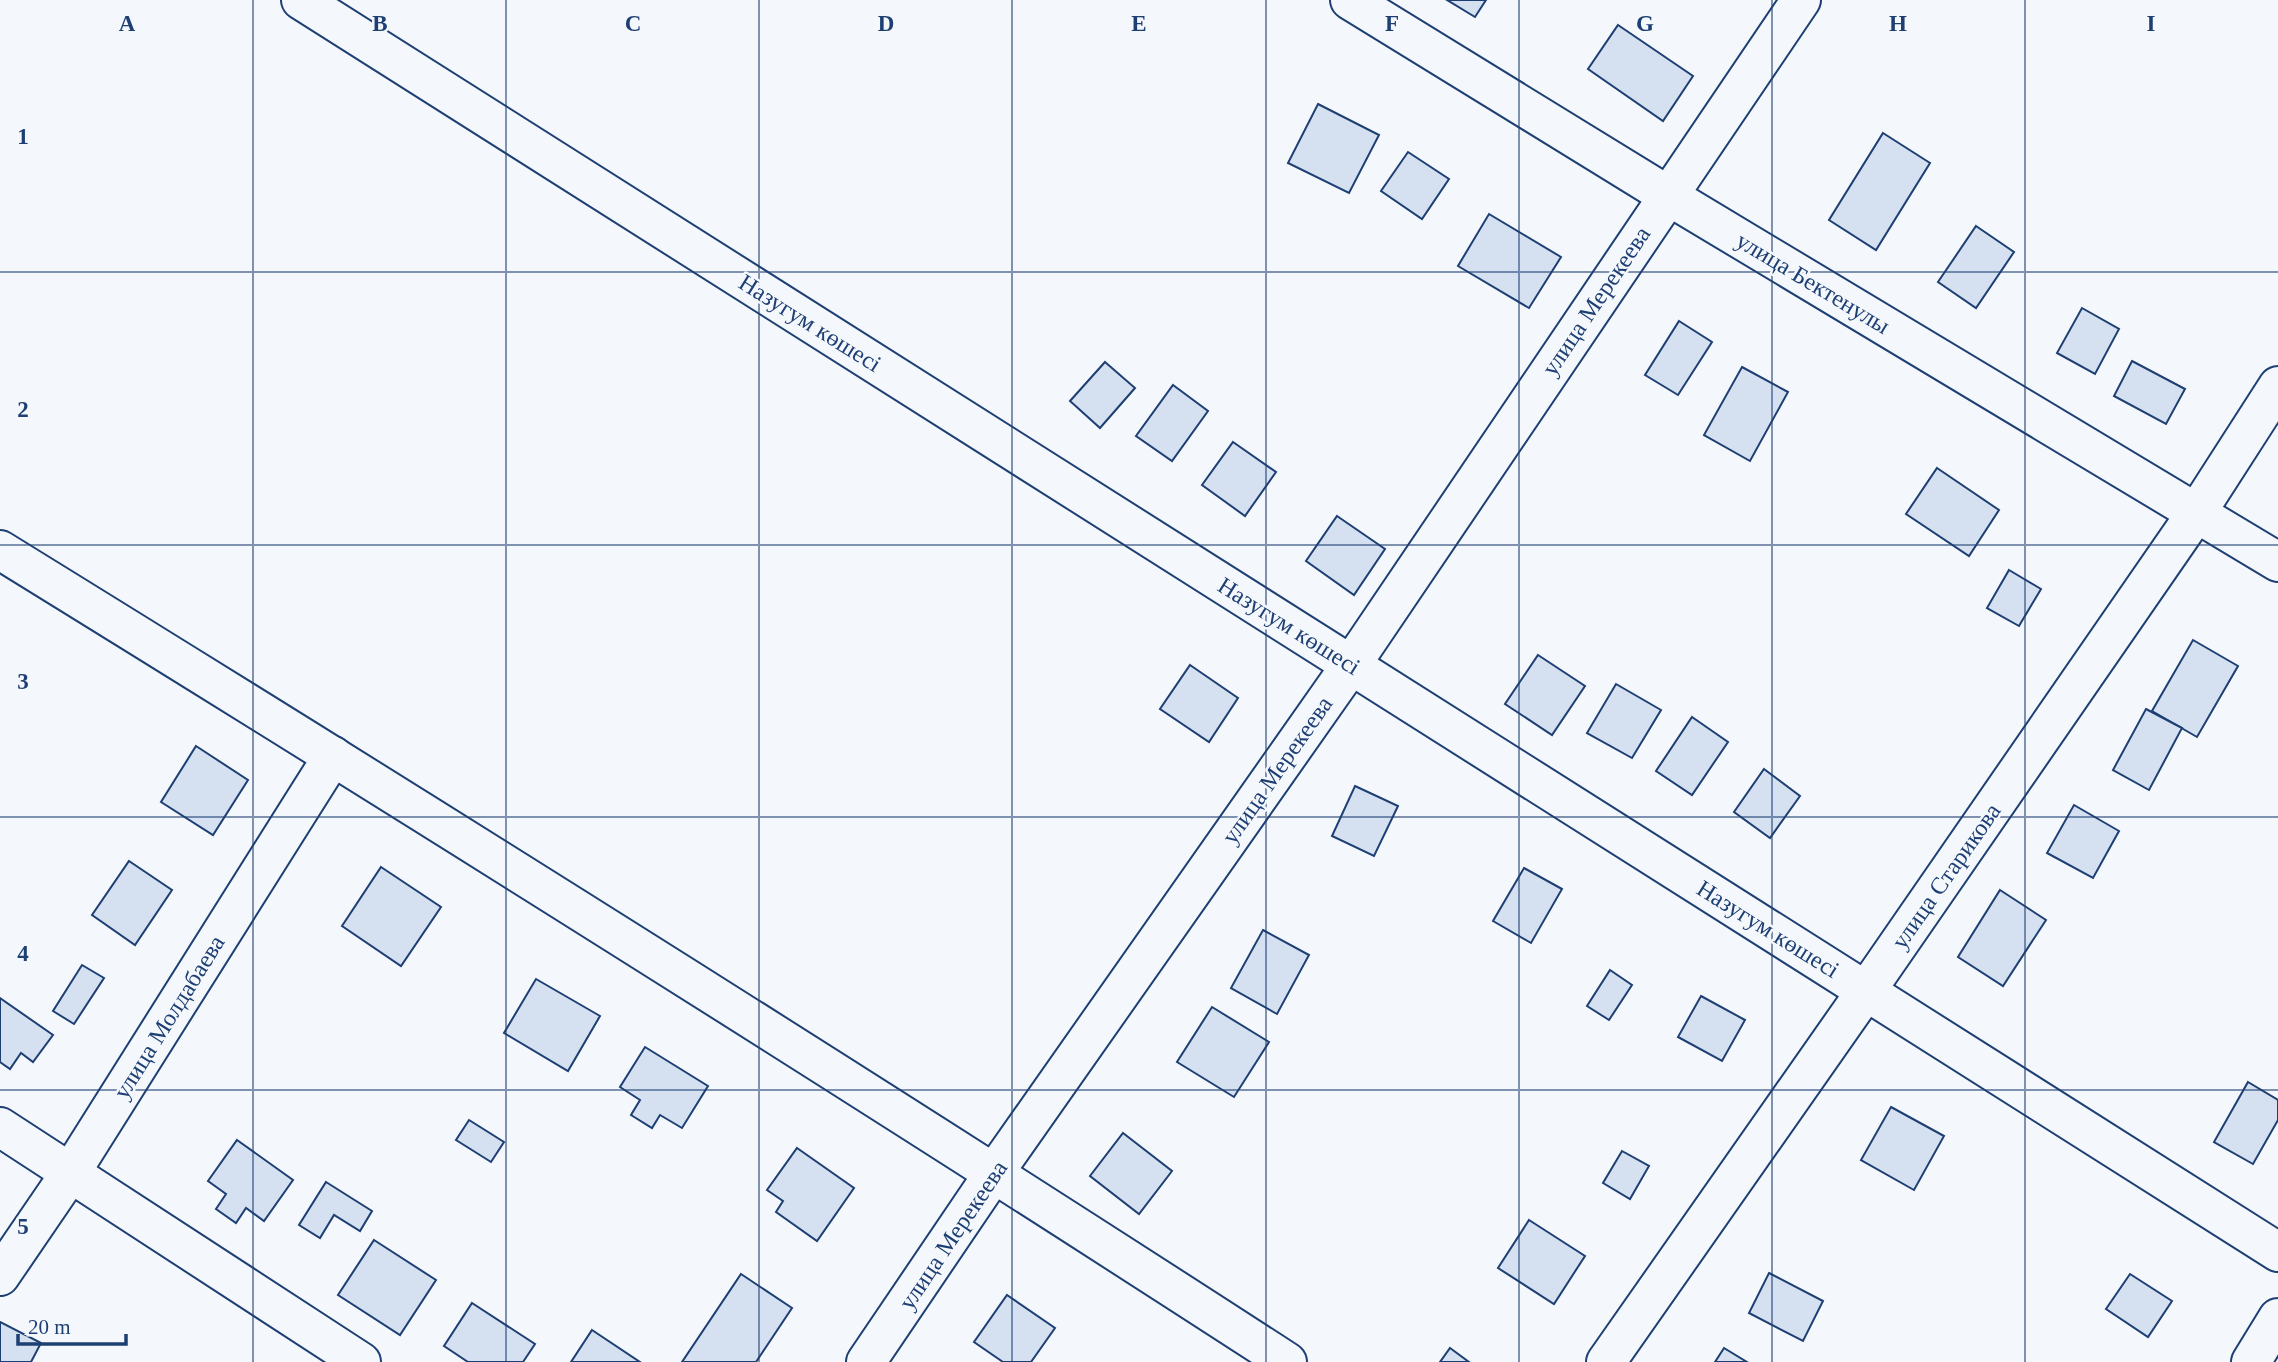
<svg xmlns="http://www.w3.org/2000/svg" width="2278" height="1362" font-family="Georgia,serif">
<rect width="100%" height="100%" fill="#f4f7fb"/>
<g fill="#d5e0f0" stroke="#1d3f73" stroke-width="2">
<polygon points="1447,0 1486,0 1475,17"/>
<polygon points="1618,25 1693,76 1663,121 1588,69"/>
<polygon points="1318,104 1379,135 1349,193 1288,163"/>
<polygon points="1883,133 1930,163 1876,250 1829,220"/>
<polygon points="1408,152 1449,179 1422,219 1381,191"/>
<polygon points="1489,214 1561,257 1529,308 1458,266"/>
<polygon points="1976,226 2014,252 1976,308 1938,282"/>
<polygon points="2082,308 2119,329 2095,374 2057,353"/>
<polygon points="1679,321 1712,342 1678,395 1645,375"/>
<polygon points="2132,361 2185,389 2166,424 2114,396"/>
<polygon points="1105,362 1135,388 1100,428 1070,401"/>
<polygon points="1742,367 1788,392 1750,461 1704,435"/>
<polygon points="1173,385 1208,411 1172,461 1136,436"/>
<polygon points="1233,442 1276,472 1245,516 1202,485"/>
<polygon points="1937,468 1999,510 1969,556 1906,514"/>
<polygon points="1337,516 1385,549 1354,595 1306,561"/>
<polygon points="2009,570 2041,589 2019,626 1987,608"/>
<polygon points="2193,640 2238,666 2197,737 2152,711"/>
<polygon points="1538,655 1585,686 1552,735 1505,704"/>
<polygon points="1190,665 1238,698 1209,742 1160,709"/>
<polygon points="1616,684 1661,710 1632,758 1587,733"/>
<polygon points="2146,709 2182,728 2149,790 2113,770"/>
<polygon points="1692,717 1728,742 1692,795 1656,771"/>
<polygon points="196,746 248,780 213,835 161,802"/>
<polygon points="1764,769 1800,796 1770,838 1734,812"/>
<polygon points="1355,786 1398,806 1374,856 1332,836"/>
<polygon points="2074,805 2119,831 2093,878 2047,853"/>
<polygon points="129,861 172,890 135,945 92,915"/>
<polygon points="381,867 441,907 401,966 342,926"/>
<polygon points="1524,868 1562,889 1531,943 1493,921"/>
<polygon points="2000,890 2046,920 2003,986 1958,957"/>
<polygon points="1263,930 1309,955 1277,1014 1231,988"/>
<polygon points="82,965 104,978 74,1024 53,1011"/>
<polygon points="1610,970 1632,985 1609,1020 1587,1006"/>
<polygon points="536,979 600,1016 568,1071 504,1033"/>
<polygon points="1701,996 1745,1020 1722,1061 1678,1037"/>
<polygon points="0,998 53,1035 33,1062 21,1053 10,1069 0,1062"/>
<polygon points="1212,1007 1269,1042 1234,1097 1177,1062"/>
<polygon points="645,1047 708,1086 682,1128 660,1115 652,1128 631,1115 640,1100 620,1087"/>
<polygon points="2248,1082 2278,1100 2278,1120 2253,1164 2214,1142"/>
<polygon points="1891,1107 1944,1136 1914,1190 1861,1160"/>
<polygon points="469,1120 504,1142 491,1162 456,1140"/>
<polygon points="1123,1133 1172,1171 1139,1214 1090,1176"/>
<polygon points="237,1140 293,1180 264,1221 246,1208 236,1223 216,1209 226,1194 208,1181"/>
<polygon points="797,1148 854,1188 817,1241 776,1212 783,1201 767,1190"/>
<polygon points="1622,1151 1649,1166 1630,1199 1603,1183"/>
<polygon points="326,1182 372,1211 360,1231 334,1215 320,1238 299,1225"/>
<polygon points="1529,1220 1585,1256 1554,1304 1498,1268"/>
<polygon points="374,1240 436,1280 400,1335 338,1295"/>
<polygon points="1769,1273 1823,1301 1803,1341 1749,1313"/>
<polygon points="741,1274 792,1308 756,1362 682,1362"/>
<polygon points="2130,1274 2172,1301 2148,1337 2106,1309"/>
<polygon points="1007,1295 1055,1328 1031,1362 1003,1362 974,1342"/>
<polygon points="472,1303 535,1344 523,1362 468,1362 444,1346"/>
<polygon points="0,1322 41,1343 31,1362 0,1362"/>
<polygon points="592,1330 640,1362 571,1362"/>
<polygon points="1450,1348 1469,1362 1440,1362"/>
<polygon points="1724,1348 1747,1362 1715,1362"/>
</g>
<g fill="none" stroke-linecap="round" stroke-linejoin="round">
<g stroke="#1d3f73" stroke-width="42">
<g id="minor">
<polyline points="301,0 2278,1252"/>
<polyline points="1350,0 1667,195 2278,562"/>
<path d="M 0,550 C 431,816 861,1086 1287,1362"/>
<polyline points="0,1127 361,1362"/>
<polyline points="0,1276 71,1172 333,756"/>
<polyline points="866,1362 994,1173 1351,665 1801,0"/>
<polyline points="1606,1362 1866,991 2197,512 2278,386"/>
<polyline points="2251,1362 2278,1318"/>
</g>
</g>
<use href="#minor" stroke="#f4f7fb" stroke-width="38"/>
</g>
<path fill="none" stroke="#1d3f73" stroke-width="2" stroke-opacity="0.55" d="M 253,0 L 253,1362M 506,0 L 506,1362M 759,0 L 759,1362M 1012,0 L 1012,1362M 1266,0 L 1266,1362M 1519,0 L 1519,1362M 1772,0 L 1772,1362M 2025,0 L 2025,1362M 0,272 L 2278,272M 0,545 L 2278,545M 0,817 L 2278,817M 0,1090 L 2278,1090"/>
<g text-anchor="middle" stroke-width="5" stroke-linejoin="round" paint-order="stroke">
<g font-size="24" fill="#1d3f73" stroke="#f4f7fb">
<text transform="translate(1813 283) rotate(31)" y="8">улица Бектенулы</text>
<text transform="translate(1596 301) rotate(-56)" y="8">улица Мерекеева</text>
<text transform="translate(810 323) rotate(32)" y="8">Назугум көшесі</text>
<text transform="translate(1289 626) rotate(32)" y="8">Назугум көшесі</text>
<text transform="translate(1277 770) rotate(-55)" y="8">улица Мерекеева</text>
<text transform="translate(1946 876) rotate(-55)" y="8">улица Старикова</text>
<text transform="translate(1768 929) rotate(32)" y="8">Назугум көшесі</text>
<text transform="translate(169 1017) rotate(-58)" y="8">улица Молдабаева</text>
<text transform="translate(953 1235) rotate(-56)" y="8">улица Мерекеева</text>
</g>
</g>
<g font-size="23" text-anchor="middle" font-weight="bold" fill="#1d3f73" stroke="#f4f7fb" stroke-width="5" stroke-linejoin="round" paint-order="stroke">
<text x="127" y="31">A</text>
<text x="380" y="31">B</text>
<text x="633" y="31">C</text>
<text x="886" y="31">D</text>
<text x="1139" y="31">E</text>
<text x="1392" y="31">F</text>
<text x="1645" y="31">G</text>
<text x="1898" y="31">H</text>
<text x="2151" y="31">I</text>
<text x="23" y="144">1</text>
<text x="23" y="417">2</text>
<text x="23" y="689">3</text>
<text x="23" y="961">4</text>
<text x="23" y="1234">5</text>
</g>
<path d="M18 1334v10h108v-10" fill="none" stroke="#1d3f73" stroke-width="3.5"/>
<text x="28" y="1334" font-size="21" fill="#1d3f73" stroke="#f4f7fb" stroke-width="5" paint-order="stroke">20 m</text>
</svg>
